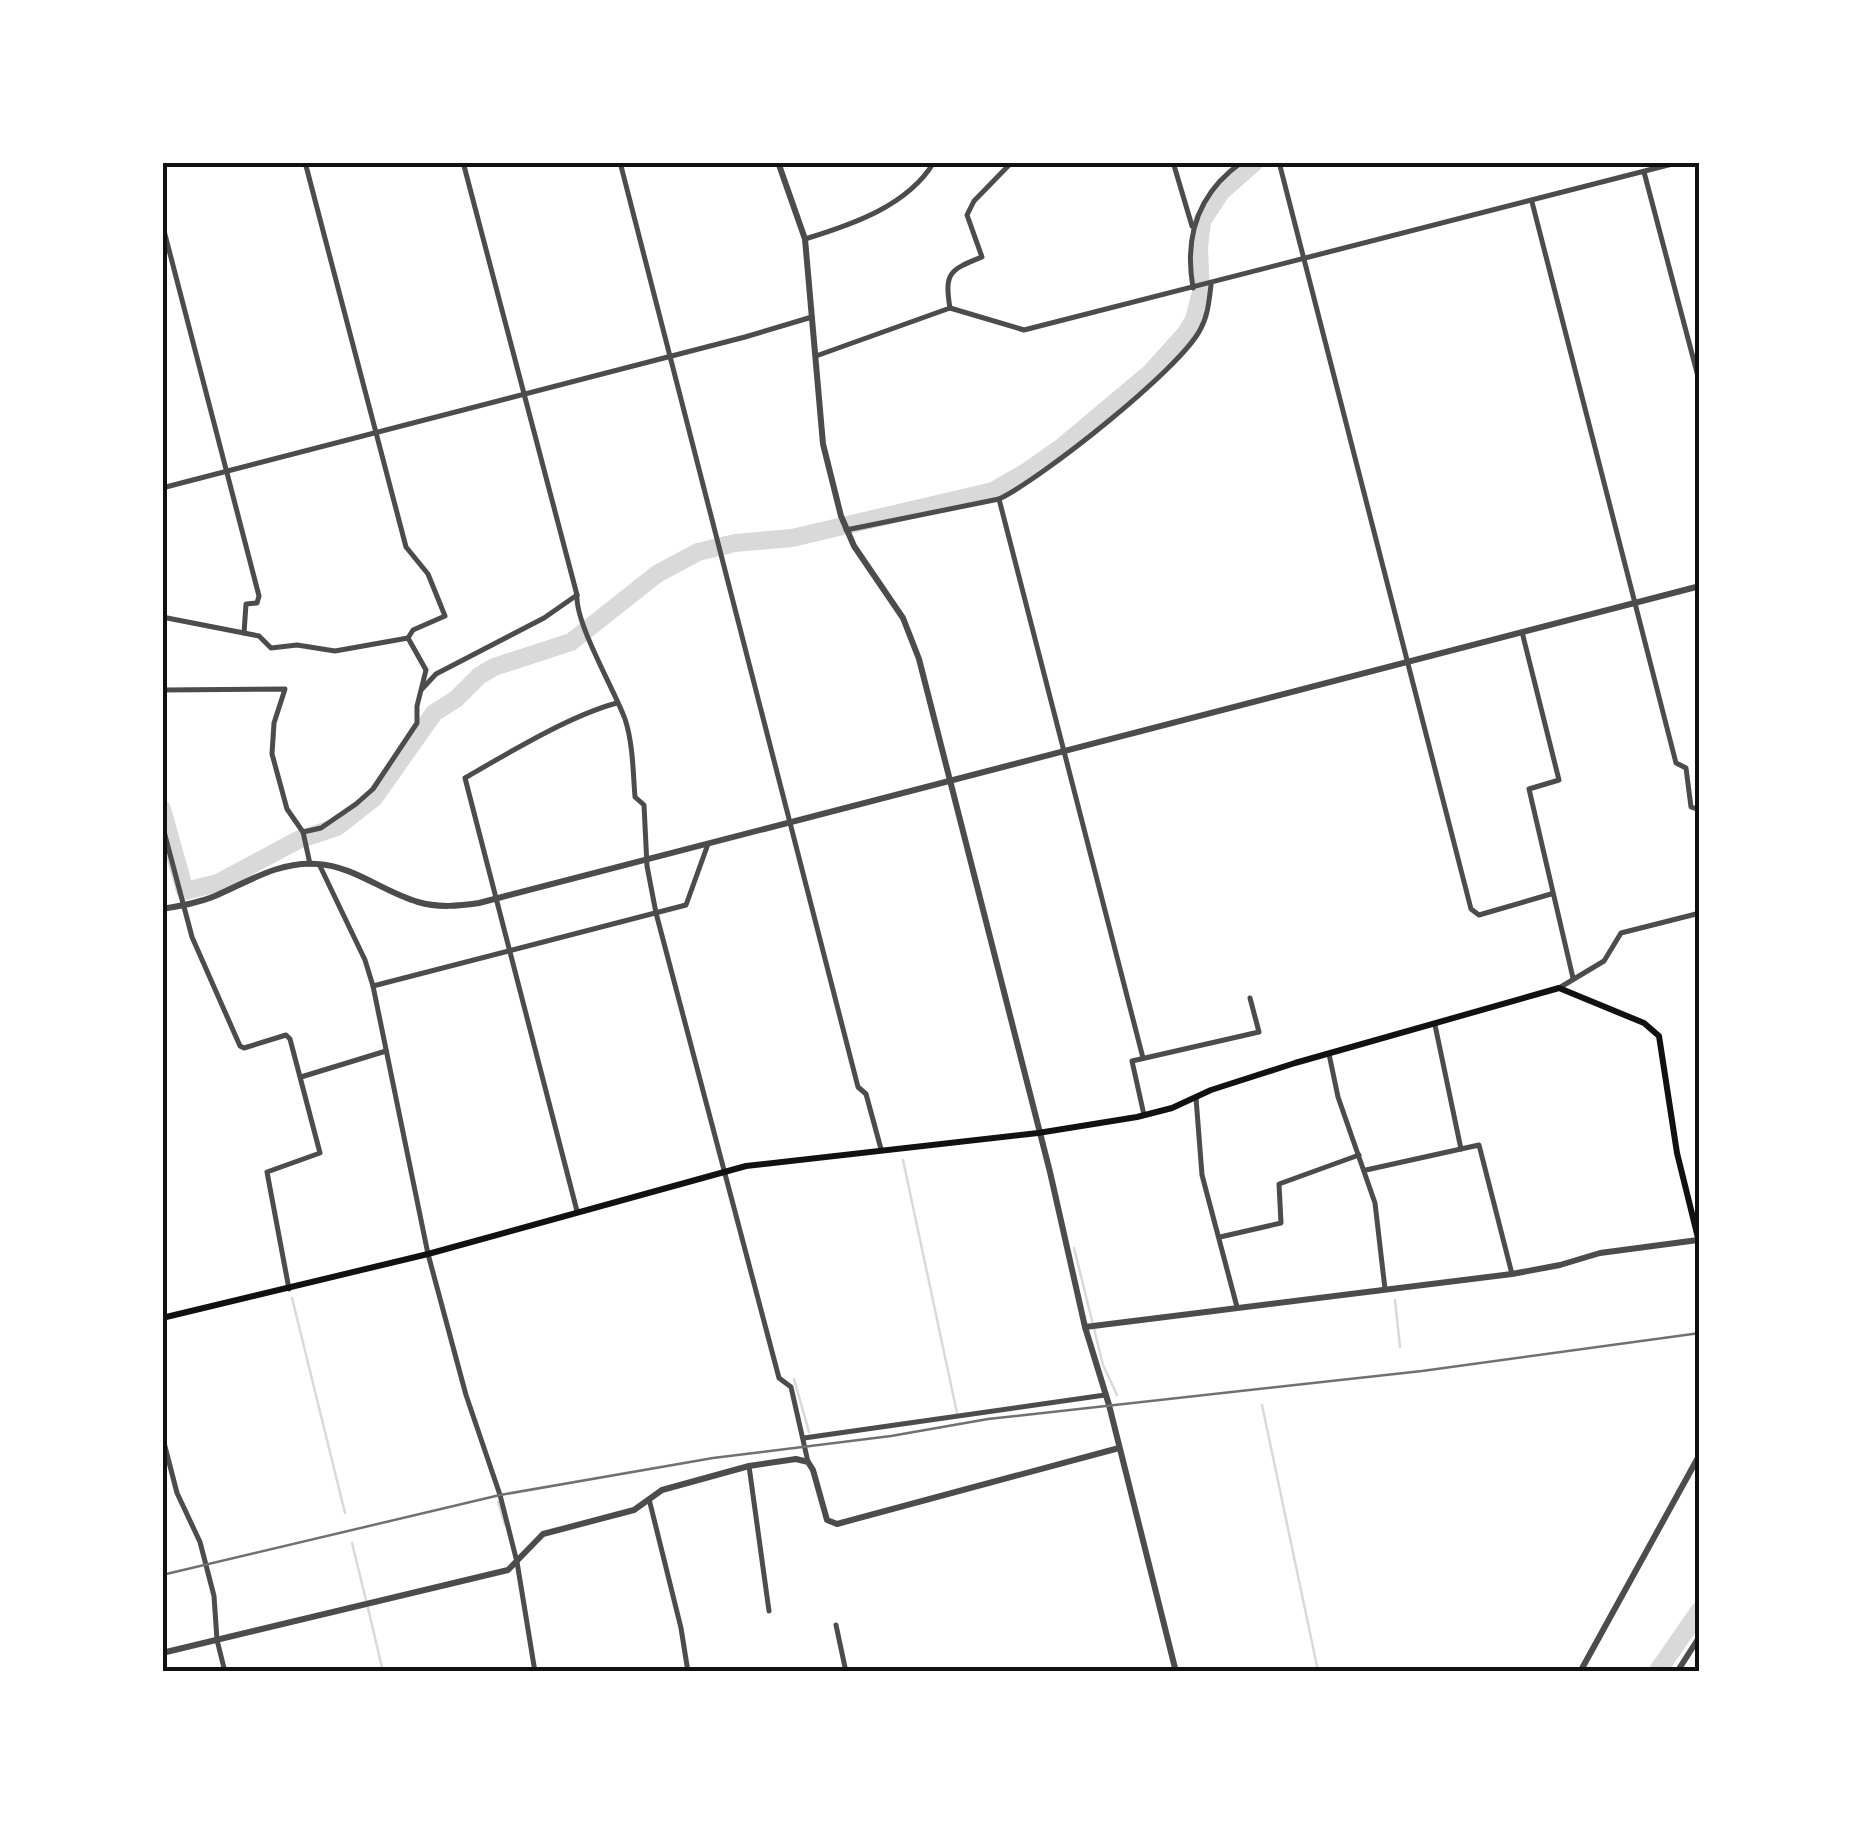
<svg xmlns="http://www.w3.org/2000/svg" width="1862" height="1834" font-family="Rubik,sans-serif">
<rect width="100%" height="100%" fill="#fff"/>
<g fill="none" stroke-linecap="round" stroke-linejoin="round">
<g stroke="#d9d9d9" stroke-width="2.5">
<polyline points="903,1160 957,1413"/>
<polyline points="1074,1248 1103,1365 1117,1395"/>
<polyline points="292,1298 345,1513"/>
<polyline points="1395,1300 1400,1347"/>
<polyline points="794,1379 809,1432"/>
<polyline points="1262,1405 1318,1671"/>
<polyline points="498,1502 505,1525"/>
<polyline points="352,1543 366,1600"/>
<polyline points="368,1608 383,1672"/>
</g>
<g stroke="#d9d9d9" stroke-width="18">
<polyline points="162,809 185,891 218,883 298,840 337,827 374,798 434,713 456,699 479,676 494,667 571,642 657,574 698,552 735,543 792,538 993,491 1026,472 1063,446 1150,373 1186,333 1194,320 1201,292 1199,248 1202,221 1221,192 1255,162"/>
<polyline points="1657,1672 1700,1610"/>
</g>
<g stroke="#4c4c4c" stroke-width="5">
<path d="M 463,162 L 577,595 C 575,623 614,689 625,719 C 633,743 633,772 635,797 L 644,805 L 647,866 L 656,913 L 779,1378 L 791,1387 L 808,1462"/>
<polyline points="620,162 858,1087 866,1094 881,1149"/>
<polyline points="1173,162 1192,226"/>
<polyline points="1279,162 1471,909 1479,915 1551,894"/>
<polyline points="1644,172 1700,384"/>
<polyline points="1532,202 1676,763 1686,768 1691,807 1700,810"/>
<polyline points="162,223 259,596 257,603 246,604 244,633"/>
<path d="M 805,239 C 851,225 908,206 934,162"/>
<path d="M 1193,288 C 1184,236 1198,193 1242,162"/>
<path d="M 950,308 C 944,272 950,270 982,257 L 967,215 L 974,201 L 1012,162"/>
<polyline points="816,356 950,308 1024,330 1680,162"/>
<polyline points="162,488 745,337 812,317"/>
<polyline points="999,499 1143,1058"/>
<path d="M 846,530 L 999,499 C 1041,479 1179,370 1200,330 C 1208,316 1209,301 1211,285"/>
<polyline points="162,617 259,636 271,648 297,645 335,651 408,638 413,630 445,616 428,574 406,547 305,162"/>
<polyline points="1522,632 1559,780 1529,789 1573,978"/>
<polyline points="422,689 436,674 544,618 577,595"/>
<polyline points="162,690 285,689 274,723 272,754 287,809 303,832 310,864"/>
<polyline points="162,824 192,937 240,1046 244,1048 286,1035 290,1039 320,1153 267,1172 289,1289"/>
<polyline points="303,832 321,828 356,804 373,789 417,723 417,706 426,670 408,638"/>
<polyline points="319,864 365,960 373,986 428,1254 466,1395 500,1495 517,1562 535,1672"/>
<polyline points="373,986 686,905 708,844"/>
<polyline points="1559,988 1604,961 1621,933 1700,913"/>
<polyline points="1435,1025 1461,1149"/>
<polyline points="1329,1054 1338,1097 1375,1203 1385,1289"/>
<polyline points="301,1077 386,1051"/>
<polyline points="1196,1098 1202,1175 1237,1307"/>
<polyline points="1144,1115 1132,1061 1259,1032 1250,998"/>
<polyline points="1366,1170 1479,1145 1512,1274"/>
<path d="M 577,1211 L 465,778 C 508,753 571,715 617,703"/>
<polyline points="1220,1237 1281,1223 1279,1184 1359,1155"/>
<polyline points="162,1435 177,1493 200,1542 214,1596 217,1640 225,1672"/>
<polyline points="804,1438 1105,1395"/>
<polyline points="749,1466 769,1611"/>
<polyline points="649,1499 681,1628 688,1672"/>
<polyline points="836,1625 846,1672"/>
</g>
<g stroke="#4c4c4c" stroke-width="6">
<polyline points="778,162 805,239 823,444 841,516 854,546 903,618 919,659 1050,1172 1085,1327 1109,1405 1176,1672"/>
<path d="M 162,909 C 180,906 198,903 215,896 C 248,882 279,861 317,864 C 354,866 383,892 418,902 C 438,908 459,906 479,903 L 1700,586"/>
<polyline points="1085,1327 1512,1274 1560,1265 1600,1253 1698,1240"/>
<polyline points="162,1653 508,1570 543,1534 634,1510 662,1490 749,1466 796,1459 808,1462 813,1470 827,1520 837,1524 1119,1448"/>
<polyline points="1580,1672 1700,1454"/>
<polyline points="1677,1672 1700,1636"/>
</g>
<polyline stroke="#111" stroke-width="6" points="162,1318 428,1254 746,1166 1038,1133 1137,1117 1172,1108 1211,1090 1295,1063 1559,988 1644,1023 1659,1036 1677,1153 1700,1246"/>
<polyline stroke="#707070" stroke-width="2.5" points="162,1575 500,1495 713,1458 891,1436 988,1419 1422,1371 1700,1333"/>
</g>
<rect width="1862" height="1834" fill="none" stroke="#ffffff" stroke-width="330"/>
<rect x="165" y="165" width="1532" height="1504" fill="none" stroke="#111" stroke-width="4"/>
</svg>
